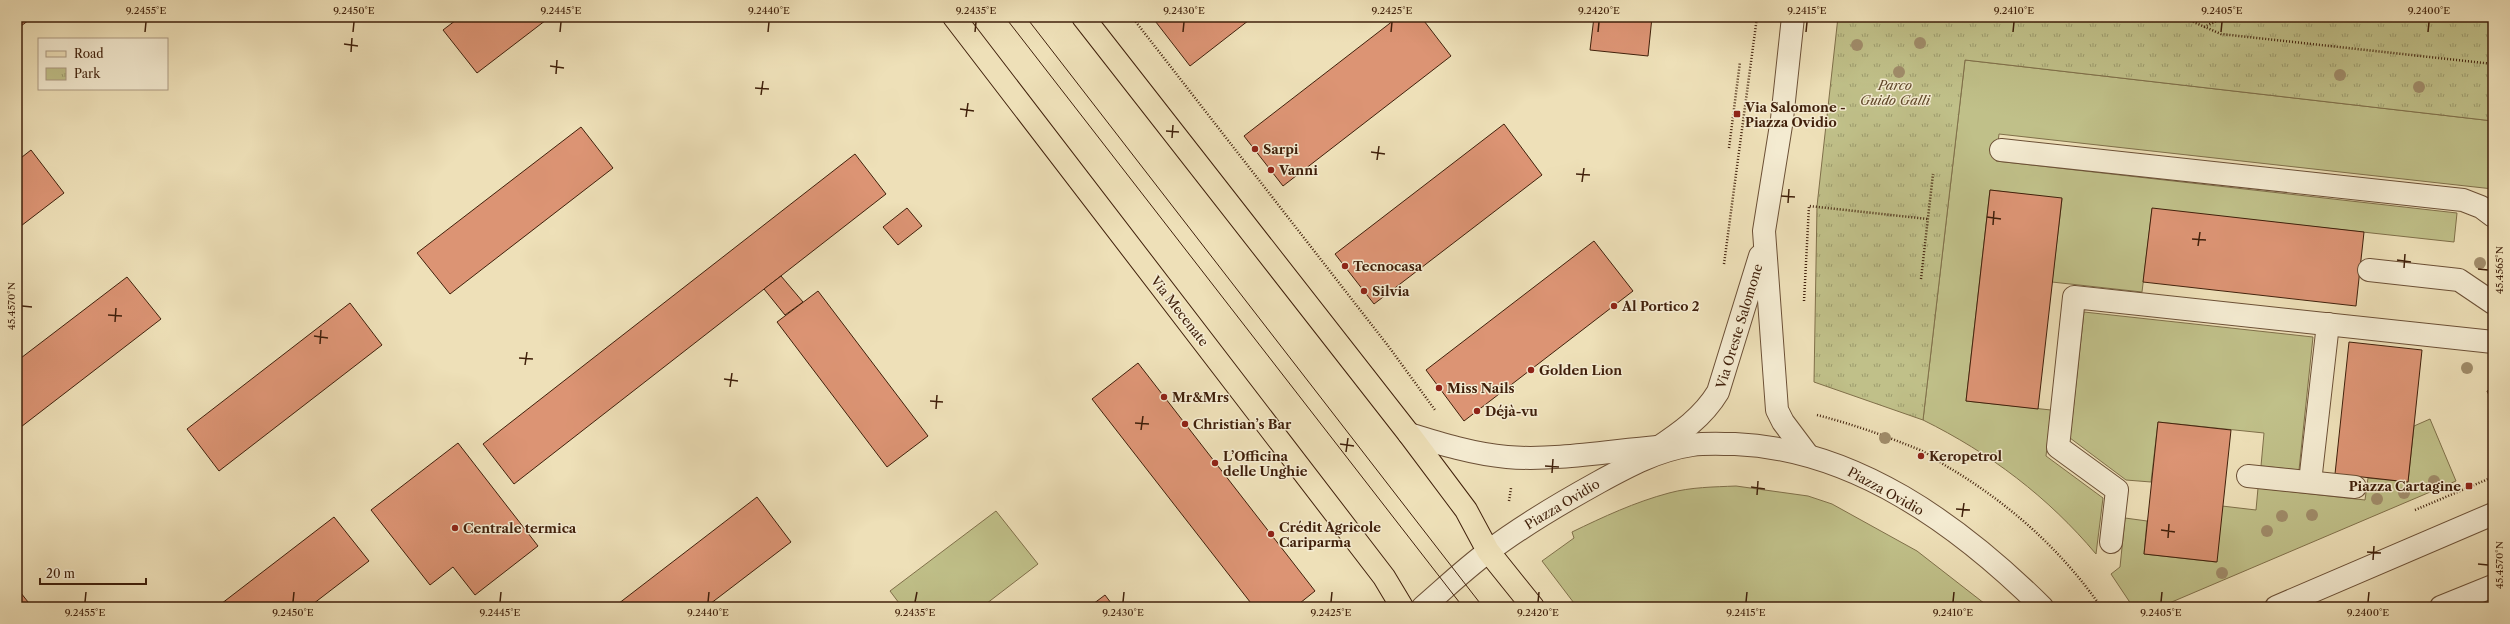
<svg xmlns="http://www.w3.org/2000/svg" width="2510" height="624" font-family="'Libre Caslon Text',serif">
<defs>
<pattern id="park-tufts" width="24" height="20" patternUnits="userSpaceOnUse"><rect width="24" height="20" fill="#c0c089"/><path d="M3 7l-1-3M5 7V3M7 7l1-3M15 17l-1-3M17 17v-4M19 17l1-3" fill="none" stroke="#9d9c6e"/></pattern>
</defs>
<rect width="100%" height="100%" fill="#eee0b8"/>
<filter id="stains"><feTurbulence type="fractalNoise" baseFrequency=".005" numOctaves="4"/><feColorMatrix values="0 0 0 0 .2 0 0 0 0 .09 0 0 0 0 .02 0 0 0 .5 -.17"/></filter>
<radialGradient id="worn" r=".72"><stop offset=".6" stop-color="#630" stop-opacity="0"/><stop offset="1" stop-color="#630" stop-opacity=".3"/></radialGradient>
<g fill="#c0c089" stroke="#80704a">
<path d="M 1965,60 L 2493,121 L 2493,189 L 1999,134 L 1996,161 L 2457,213 L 2454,242 L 2152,209 L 2142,292 L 2052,282 L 2062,199 L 1990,190 L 1966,401 L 2051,410 L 2046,456 L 2103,498 L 2096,554 C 2048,497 1990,453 1923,420 Z"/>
<polygon points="2084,312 2313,337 2299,470 2261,466 2264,433 2158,422 2151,482 2126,480 2070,438"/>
<polygon points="2430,419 2456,481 2160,607 2133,607 2111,574 2120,567 2125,518 2147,521 2144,554 2216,562 2222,506 2256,510 2258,488 2365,500 2368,478 2408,482 2414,426"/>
<path d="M 1736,486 L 1808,496 L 1832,504 L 1917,551 L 1989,607 L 1577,607 L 1542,561 L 1574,538 L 1572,532 C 1603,517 1635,502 1669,493 C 1691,487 1714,487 1736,486 Z"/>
<polygon points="996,511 1038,564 982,607 902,607 890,591"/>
</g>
<polygon fill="url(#park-tufts)" stroke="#80704a" points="1838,17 2493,17 2493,121 1965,60 1923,420 1814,382 1817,206"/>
<g fill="#dc9474" stroke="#40200b">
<polygon points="17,17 33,17 17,29"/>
<polygon points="460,17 550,17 477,73 443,30"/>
<polygon points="1152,17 1253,17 1190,66"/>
<polygon points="1398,17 1421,17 1451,56 1283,186 1244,136"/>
<polygon points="1594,17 1652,17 1648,56 1590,50"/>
<polygon points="1504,124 1542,175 1374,304 1335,254"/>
<polygon points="581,127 613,168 450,294 417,253"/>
<polygon points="31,150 64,193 17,229 17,161"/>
<polygon points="855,154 886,194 514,484 483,444"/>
<polygon points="1990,190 2062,198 2038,409 1966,401"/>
<polygon points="907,208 922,226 898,245 883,227"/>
<polygon points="2152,208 2364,232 2356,306 2143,282"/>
<polygon points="1594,241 1633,291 1464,421 1426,370"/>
<polygon points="781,276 803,302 785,315 764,289"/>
<polygon points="127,277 161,319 17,430 17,361"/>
<polygon points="818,291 928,436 887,467 777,322"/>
<polygon points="350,303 382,345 219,471 187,429"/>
<polygon points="2349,342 2422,350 2408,482 2335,474"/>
<polygon points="1138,363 1315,591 1295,607 1254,607 1092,399"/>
<polygon points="2493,388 2493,404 2487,391"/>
<polygon points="2158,422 2231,430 2217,562 2144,554"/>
<polygon points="458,443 538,546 475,595 453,567 430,585 371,510"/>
<polygon points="757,497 791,542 706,607 614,607"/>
<polygon points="334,517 369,561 309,607 217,607"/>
<polygon points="17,588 32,607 17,607"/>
<polygon points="1105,595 1114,607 1089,607"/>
</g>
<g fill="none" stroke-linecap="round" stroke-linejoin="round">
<g stroke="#6c5036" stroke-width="24">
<g id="minor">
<polyline points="1793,17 1782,119 1764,231 1777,410 1783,422 1807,454"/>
<polyline points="2001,150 2463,200 2481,207 2493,216"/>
<polyline points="2369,270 2459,280 2493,303"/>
<path d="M 1409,434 C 1441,444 1474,454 1507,457 C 1554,461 1610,451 1657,447"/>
<path d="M 1656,449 C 1680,433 1703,417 1718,392 L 1760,256"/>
<polyline points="2248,476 2355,487"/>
<polyline points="2310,482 2328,324"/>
<polyline points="2111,542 2117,490 2058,447 2074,297 2493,342"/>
<path d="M 1423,607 C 1445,588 1466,568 1489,551 C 1523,525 1561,503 1599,482 C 1628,466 1658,450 1692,445 C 1705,443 1721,444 1735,444 C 1855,449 1959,525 2042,607"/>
<polyline points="2276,607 2493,514"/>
<polyline points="2441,607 2493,586"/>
</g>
</g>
<g stroke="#40200b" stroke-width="24">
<g id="major">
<polyline points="954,17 1384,577 1402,607"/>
<polyline points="1083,17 1409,434 1466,510 1488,551 1533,607"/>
</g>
</g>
<g stroke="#40200b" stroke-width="2.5" stroke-dasharray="1 2" stroke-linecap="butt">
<polyline points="1132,17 1389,347 1435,410"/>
<polyline points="2182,17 2221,34 2493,64"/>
<polyline points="2204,27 2225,17"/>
<polyline points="1729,148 1740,62"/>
<polyline points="1724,264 1757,17"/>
<polyline points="1921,279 1933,174"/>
<polyline points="1804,301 1809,206 1928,219"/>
<path d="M 1817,415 C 1852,424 1886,436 1920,450 C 1931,455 1942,464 1953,470 C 2012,506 2062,551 2101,607"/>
<polyline points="1509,501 1511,488"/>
<polyline points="2415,510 2493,477"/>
</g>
<use href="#minor" stroke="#f4ebd1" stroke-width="22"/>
<use href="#major" stroke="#eee0b8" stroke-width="22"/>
<g stroke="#40200b" stroke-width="1">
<polyline points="1005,17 1463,607"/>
<polyline points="1026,17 1483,607"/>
</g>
</g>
<g fill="#a08c6a">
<circle cx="1920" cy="43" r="6"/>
<circle cx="1857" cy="45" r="6"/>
<circle cx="1899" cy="72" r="6"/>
<circle cx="2340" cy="75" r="6"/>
<circle cx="2419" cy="87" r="6"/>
<circle cx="2480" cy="263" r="6"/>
<circle cx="2467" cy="368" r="6"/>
<circle cx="1885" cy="438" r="6"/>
<circle cx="2434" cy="481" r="6"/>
<circle cx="2404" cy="493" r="6"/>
<circle cx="2377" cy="499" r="6"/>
<circle cx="2312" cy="515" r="6"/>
<circle cx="2282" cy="516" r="6"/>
<circle cx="2267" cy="531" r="6"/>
<circle cx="2222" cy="573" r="6"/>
</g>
<path fill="none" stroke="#40200b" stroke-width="1.5" d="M 145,32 L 146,22M 353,32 L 354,22M 560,32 L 561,22M 768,32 L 769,22M 975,32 L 976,22M 1183,32 L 1184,22M 1391,32 L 1392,22M 1598,32 L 1599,22M 1806,32 L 1807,22M 2013,32 L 2014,22M 2221,32 L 2222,22M 2428,32 L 2429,22M 344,44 L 358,46M 351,52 L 352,38M 550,66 L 564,68M 556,74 L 557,60M 755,88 L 769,89M 761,95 L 763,81M 960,109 L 974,111M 966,117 L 968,103M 1166,131 L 1179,132M 1172,138 L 1173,125M 1371,152 L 1385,154M 1377,160 L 1379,146M 1576,174 L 1590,175M 1582,182 L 1584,168M 1781,196 L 1795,197M 1788,203 L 1789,189M 1987,217 L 2001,219M 1993,225 L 1994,211M 2192,239 L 2206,240M 2198,246 L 2200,232M 2397,260 L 2411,262M 2404,268 L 2405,254M 2478,269 L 2488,270M 22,306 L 32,307M 108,315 L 122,316M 115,322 L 116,308M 314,336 L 328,338M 320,344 L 321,330M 519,358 L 533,359M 525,365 L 527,352M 724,379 L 738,381M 730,387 L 732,373M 930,401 L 943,402M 936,409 L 937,395M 1135,423 L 1149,424M 1141,430 L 1143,416M 1340,444 L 1354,446M 1346,452 L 1348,438M 1545,466 L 1559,467M 1552,473 L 1553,459M 1751,487 L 1765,489M 1757,495 L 1758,481M 1956,509 L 1970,510M 1962,517 L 1964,503M 2161,530 L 2175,532M 2168,538 L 2169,524M 2367,552 L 2381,553M 2373,560 L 2374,546M 2478,564 L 2488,565M 85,602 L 86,592M 293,602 L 294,592M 500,602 L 501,592M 708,602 L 709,592M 915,602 L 917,592M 1123,602 L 1124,592M 1331,602 L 1332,592M 1538,602 L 1539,592M 1746,602 L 1747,592M 1953,602 L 1954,592M 2161,602 L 2162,592M 2368,602 L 2369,592"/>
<g fill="#8f2418" stroke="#f4ebd1" stroke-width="1.5">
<rect x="1733" y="110" width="8" height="8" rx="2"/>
<circle cx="1255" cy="149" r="4"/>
<circle cx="1271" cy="170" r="4"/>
<circle cx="1345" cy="266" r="4"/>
<circle cx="1364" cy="291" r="4"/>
<circle cx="1614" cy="306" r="4"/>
<circle cx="1531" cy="370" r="4"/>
<circle cx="1439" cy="388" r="4"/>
<circle cx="1164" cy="397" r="4"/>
<circle cx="1477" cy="411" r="4"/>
<circle cx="1185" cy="424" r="4"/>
<circle cx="1921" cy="456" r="4"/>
<circle cx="1215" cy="463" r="4"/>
<rect x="2465" y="482" width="8" height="8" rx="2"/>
<circle cx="455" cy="528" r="4"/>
<circle cx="1271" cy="534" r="4"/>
</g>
<g text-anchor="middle" stroke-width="3" stroke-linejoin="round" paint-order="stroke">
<g font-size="13" font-style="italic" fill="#60482a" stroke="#f4ebd1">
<text x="1895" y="90">Parco<tspan x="1895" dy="15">Guido Galli</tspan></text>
</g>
<g font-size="13" font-weight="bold" fill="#40200b" stroke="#f4ebd1" text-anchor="start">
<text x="1745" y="112">Via Salomone -<tspan x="1745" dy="15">Piazza Ovidio</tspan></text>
<text x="1263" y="154">Sarpi</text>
<text x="1279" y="175">Vanni</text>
<text x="1353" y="271">Tecnocasa</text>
<text x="1372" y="296">Silvia</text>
<text x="1622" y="311">Al Portico 2</text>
<text x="1539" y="375">Golden Lion</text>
<text x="1447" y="393">Miss Nails</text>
<text x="1172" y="402">Mr&amp;Mrs</text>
<text x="1485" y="416">Déjà-vu</text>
<text x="1193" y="429">Christian’s Bar</text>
<text x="1223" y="461">L’Officina<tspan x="1223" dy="15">delle Unghie</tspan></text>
<text x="1929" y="461">Keropetrol</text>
<text x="2461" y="491" text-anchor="end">Piazza Cartagine</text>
<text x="1279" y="532">Crédit Agricole<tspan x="1279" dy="15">Cariparma</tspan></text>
<text x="463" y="533">Centrale termica</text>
</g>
<g font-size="13" fill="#40200b" stroke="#f4ebd1">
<text transform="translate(1180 311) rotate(52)" y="5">Via Mecenate</text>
<text transform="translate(1739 326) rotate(-73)" y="5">Via Oreste Salomone</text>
<text transform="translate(1886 491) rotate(29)" y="5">Piazza Ovidio</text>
<text transform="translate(1562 504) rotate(-31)" y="5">Piazza Ovidio</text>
</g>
</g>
<rect width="2510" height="624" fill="none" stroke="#eee0b8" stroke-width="44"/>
<rect x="38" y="38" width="130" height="52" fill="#f4ebd1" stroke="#ac9a82"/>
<rect x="46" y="51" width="20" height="6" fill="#eee0b8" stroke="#ac9a82"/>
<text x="74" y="58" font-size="12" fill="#40200b">Road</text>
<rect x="46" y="68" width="20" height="12" fill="url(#park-tufts)" stroke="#ac9a82"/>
<text x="74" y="78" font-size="12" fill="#40200b">Park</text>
<path d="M40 578v6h106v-6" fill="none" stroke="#40200b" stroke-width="2"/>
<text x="46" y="578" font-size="12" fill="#40200b" stroke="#f4ebd1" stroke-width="3" paint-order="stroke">20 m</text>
<rect x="22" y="22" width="2466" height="580" fill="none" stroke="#40200b" stroke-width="1.5"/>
<g font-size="10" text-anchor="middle" fill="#40200b">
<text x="146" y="14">9.2455°E</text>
<text x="354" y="14">9.2450°E</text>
<text x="561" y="14">9.2445°E</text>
<text x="769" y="14">9.2440°E</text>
<text x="976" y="14">9.2435°E</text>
<text x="1184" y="14">9.2430°E</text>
<text x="1392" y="14">9.2425°E</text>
<text x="1599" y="14">9.2420°E</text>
<text x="1807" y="14">9.2415°E</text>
<text x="2014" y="14">9.2410°E</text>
<text x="2222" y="14">9.2405°E</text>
<text x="2429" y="14">9.2400°E</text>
<text transform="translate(2499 270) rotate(-90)" y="4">45.4565°N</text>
<text transform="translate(11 306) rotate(-90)" y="4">45.4570°N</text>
<text transform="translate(2499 565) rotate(-90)" y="4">45.4570°N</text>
<text x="85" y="616">9.2455°E</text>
<text x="293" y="616">9.2450°E</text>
<text x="500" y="616">9.2445°E</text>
<text x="708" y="616">9.2440°E</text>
<text x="915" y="616">9.2435°E</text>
<text x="1123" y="616">9.2430°E</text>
<text x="1331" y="616">9.2425°E</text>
<text x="1538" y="616">9.2420°E</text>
<text x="1746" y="616">9.2415°E</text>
<text x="1953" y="616">9.2410°E</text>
<text x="2161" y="616">9.2405°E</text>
<text x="2368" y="616">9.2400°E</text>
</g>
<rect width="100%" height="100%" filter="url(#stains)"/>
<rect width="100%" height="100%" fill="url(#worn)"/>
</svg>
